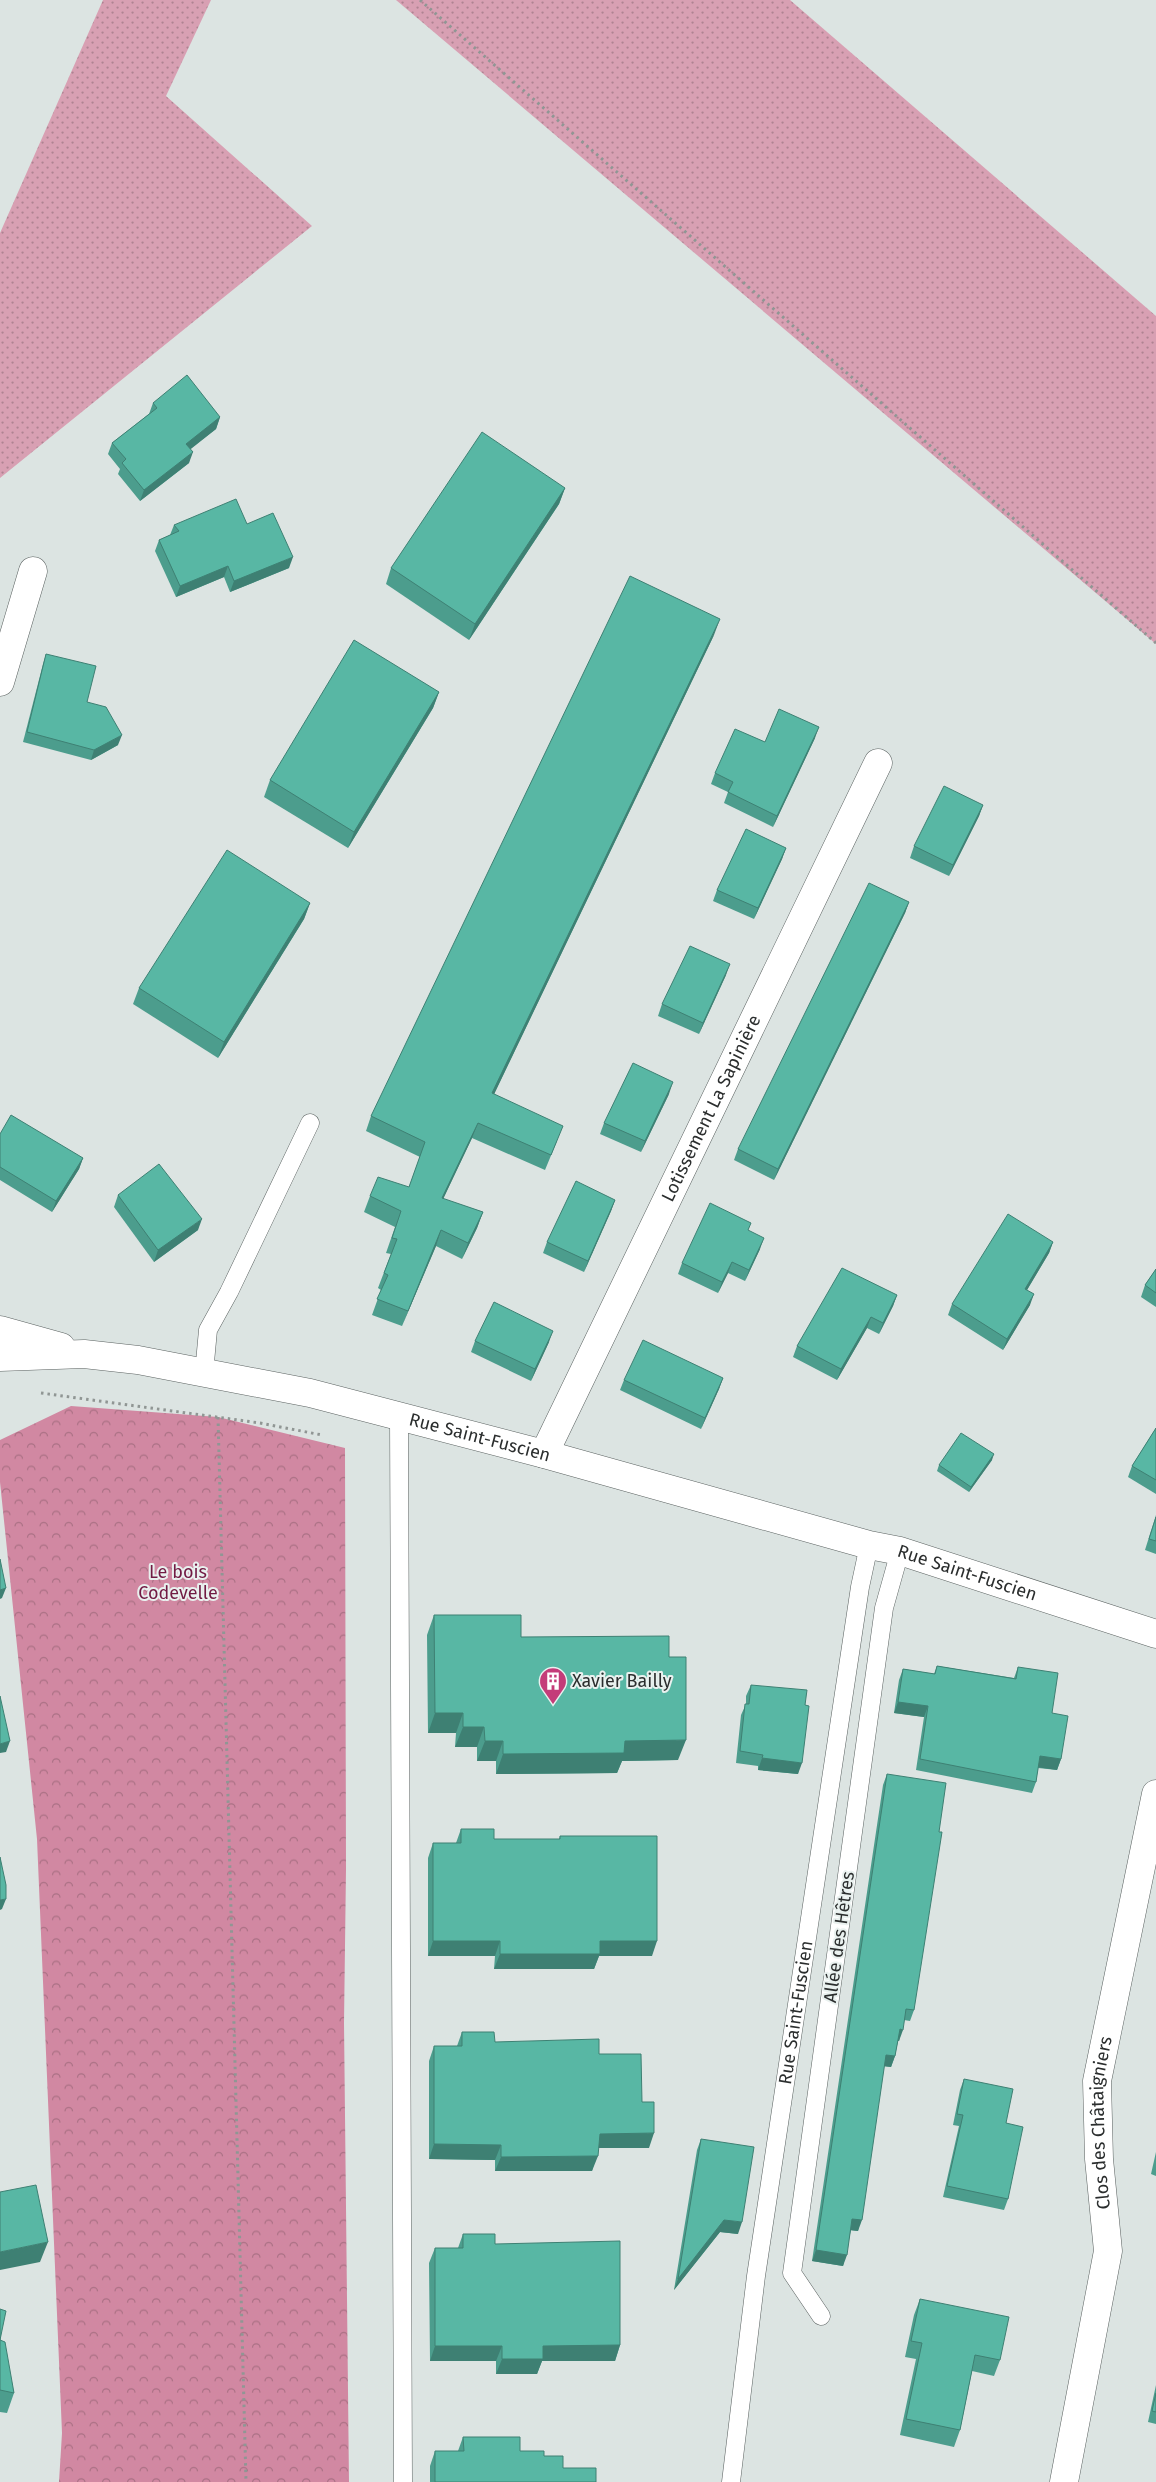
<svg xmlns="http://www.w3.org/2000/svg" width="1156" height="2482" font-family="'Fira Sans',sans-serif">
<defs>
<pattern id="forest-crowns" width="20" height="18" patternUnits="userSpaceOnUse" patternTransform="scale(1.25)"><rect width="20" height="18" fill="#d188a2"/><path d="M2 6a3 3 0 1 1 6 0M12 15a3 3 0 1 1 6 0" fill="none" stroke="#aa7084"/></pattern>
<pattern id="park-dots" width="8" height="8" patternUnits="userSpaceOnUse" patternTransform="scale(1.25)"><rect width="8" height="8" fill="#d8a0b3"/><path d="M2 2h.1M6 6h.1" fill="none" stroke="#af8392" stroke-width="1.8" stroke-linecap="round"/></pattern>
</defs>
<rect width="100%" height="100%" fill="#dce4e2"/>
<polygon fill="url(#forest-crowns)" points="71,1406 218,1417 345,1448 346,1869 344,2023 349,2482 59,2482 62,2433 37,1839 0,1482 0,1440"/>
<g fill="url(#park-dots)">
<polygon points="103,0 211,0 166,96 312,226 0,478 0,233"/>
<polygon points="396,0 790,0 1156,316 1156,644"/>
</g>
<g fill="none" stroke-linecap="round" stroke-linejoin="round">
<g stroke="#5b6261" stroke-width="19">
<g id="lane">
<polyline points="204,1373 208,1330 229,1292 310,1123"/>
<polyline points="399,1416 403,2482"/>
<polyline points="821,2316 792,2273 884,1608 900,1551"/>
<path id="s1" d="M 731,2482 L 756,2276 L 860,1587 L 869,1545"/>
</g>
</g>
<g stroke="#5b6261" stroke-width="29">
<g id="street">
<polyline points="0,682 33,571"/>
<path id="s2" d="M 544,1454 L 878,763"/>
<path id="s3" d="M 1064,2482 L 1108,2251 L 1099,2159 L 1097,2081 L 1156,1794"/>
</g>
</g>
<g stroke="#5b6261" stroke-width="29">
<g id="secondary">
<polyline points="0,1330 61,1347"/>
<path id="s4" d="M 0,1357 L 84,1354 L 138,1360 L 310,1393 L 544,1454 L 869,1545 L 900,1551 L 1156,1634"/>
</g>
</g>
<g stroke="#909694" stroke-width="3" stroke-dasharray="2.5 4" stroke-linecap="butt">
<polyline points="420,0 1156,643"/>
<polyline points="41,1393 260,1423 322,1435"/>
<polyline points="218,1417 246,2482"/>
</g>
<use href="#lane" stroke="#fff" stroke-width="18"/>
<use href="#street" stroke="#fff" stroke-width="28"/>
<use href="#secondary" stroke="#fff" stroke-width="28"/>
</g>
<g fill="#4c9d8d">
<polygon points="153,403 220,417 216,429 190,449 189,463 140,501 118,474 120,469 108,454 112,443 149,414"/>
<polygon points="565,488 559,504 469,640 386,584 391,568"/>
<polygon points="247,524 289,568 230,592 224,577 176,597 155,551 159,540 170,535 174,525"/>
<polygon points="714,635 494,1094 557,1141 545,1170 472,1138 443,1199 483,1212 477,1228 462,1259 436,1246 402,1326 372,1315 381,1290 378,1288 391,1254 386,1253 395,1227 364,1212 370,1196 409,1187 420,1157 366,1131 371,1116"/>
<polygon points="46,654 118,745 91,760 23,742 43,664"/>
<polygon points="439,692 433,708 348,848 264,797 270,780"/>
<polygon points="815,738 773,827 724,803 728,792 711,784 715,773 765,742"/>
<polygon points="983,805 979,816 949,876 910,858 914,846"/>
<polygon points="786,848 782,859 754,919 713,901 717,890"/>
<polygon points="909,902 905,913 774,1180 734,1160 738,1149"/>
<polygon points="310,903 304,919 218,1058 133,1004 139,988"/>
<polygon points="726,975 699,1034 658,1016 662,1004"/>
<polygon points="669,1094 641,1152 600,1134 604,1123"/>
<polygon points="0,1134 83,1158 79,1169 52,1212 0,1180"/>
<polygon points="118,1195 198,1230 154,1262 114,1207"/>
<polygon points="615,1200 611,1211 584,1272 543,1253 547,1242"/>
<polygon points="748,1230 760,1249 745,1281 728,1273 718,1293 678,1274 682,1263"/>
<polygon points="1053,1242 1049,1253 1027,1290 1030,1305 1003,1350 948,1315 952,1304"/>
<polygon points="1156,1269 1156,1307 1141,1297 1145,1285"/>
<polygon points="897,1295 893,1306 879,1334 867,1328 837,1380 793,1357 797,1346"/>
<polygon points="475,1341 549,1342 531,1381 471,1352"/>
<polygon points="723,1378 719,1389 701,1429 620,1390 624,1380"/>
<polygon points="1156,1428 1156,1494 1128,1477 1132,1466"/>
<polygon points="992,1460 969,1492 937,1471 939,1465"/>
<polygon points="1156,1515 1156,1554 1145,1550"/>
<polygon points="434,1615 521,1637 669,1657 678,1760 622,1761 617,1773 496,1774 496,1761 477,1761 477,1747 455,1747 456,1733 428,1733 427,1635"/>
<polygon points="937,1666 1014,1678 1018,1667 1052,1713 1061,1759 1057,1770 1038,1768 1036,1782 1032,1793 916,1770 924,1717 894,1713 899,1680 903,1669 934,1674"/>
<polygon points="751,1685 805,1705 798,1774 758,1770 758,1766 736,1763 741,1715 746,1704 746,1696"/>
<polygon points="887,1774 914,2010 910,2021 904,2020 899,2041 898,2041 895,2056 891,2067 884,2066 858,2231 851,2230 843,2266 812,2261 883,1785"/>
<polygon points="461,1829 494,1839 559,1839 560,1836 652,1956 599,1956 594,1969 494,1969 495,1956 428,1956 428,1858 433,1843 456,1843"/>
<polygon points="462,2032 495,2042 599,2054 642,2102 649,2148 598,2148 592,2171 495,2171 495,2160 429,2159 429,2061 434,2046 457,2046"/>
<polygon points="964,2079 1006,2123 1008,2199 1004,2210 943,2197 959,2126 953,2125 960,2090"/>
<polygon points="701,2139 738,2234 720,2232 674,2290 697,2150"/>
<polygon points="1156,2152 1156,2176 1151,2174"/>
<polygon points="463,2234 495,2244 620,2345 615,2361 542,2361 537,2374 496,2374 496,2361 430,2361 429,2263 435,2248 458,2248"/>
<polygon points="920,2299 1000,2360 994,2376 972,2371 960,2430 954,2447 900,2435 916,2359 905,2357 914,2315"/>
<polygon points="0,2340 14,2393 7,2413 0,2412"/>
<polygon points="1156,2385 1156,2424 1148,2422"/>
<polygon points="463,2437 520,2451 544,2456 563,2468 596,2482 430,2482 430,2466 435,2451 458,2451"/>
</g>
<g fill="#3e8073">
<polygon points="220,417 216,429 182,456 186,444"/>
<polygon points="193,452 189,463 140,501 144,490"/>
<polygon points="565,488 559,504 469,640 475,624"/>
<polygon points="293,557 289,568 230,592 234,581"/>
<polygon points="228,566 224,577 176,597 180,586"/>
<polygon points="720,619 714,635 487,1109 492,1093"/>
<polygon points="439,692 433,708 348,848 354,832"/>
<polygon points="819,727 815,738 773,827 777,816"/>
<polygon points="122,735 118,745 91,760 94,750"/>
<polygon points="983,805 979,816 949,876 953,865"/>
<polygon points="786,848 782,859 754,919 758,908"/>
<polygon points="909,902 905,913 774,1180 778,1169"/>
<polygon points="310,903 304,919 218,1058 224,1042"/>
<polygon points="730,964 726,975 699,1034 703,1023"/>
<polygon points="673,1082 669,1094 641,1152 645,1141"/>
<polygon points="478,1123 472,1138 436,1214 442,1198"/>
<polygon points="83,1158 79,1169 52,1212 56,1201"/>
<polygon points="615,1200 611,1211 584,1272 588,1261"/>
<polygon points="483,1212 477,1228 462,1259 468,1243"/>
<polygon points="202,1219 198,1230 154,1262 158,1250"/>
<polygon points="441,1230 436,1246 402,1326 408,1311"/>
<polygon points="764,1238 760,1249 745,1281 749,1270"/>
<polygon points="1053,1242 1049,1253 1021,1300 1025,1289"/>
<polygon points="732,1262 728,1273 718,1293 722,1282"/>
<polygon points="1034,1294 1030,1305 1003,1350 1007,1339"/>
<polygon points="897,1295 893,1306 879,1334 883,1323"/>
<polygon points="871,1317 867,1328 837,1380 841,1369"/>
<polygon points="553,1331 549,1342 531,1381 535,1369"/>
<polygon points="723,1378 719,1389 701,1429 705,1418"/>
<polygon points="994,1454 992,1460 969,1492 971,1487"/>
<polygon points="6,1588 2,1598 0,1599 0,1590"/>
<polygon points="898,1702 928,1706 924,1717 894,1713"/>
<polygon points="435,1713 463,1713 456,1733 428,1733"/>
<polygon points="463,1727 484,1727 477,1747 455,1747"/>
<polygon points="686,1740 678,1760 622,1761 617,1773 496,1774 503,1754 625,1741"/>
<polygon points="10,1741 6,1752 0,1753 0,1744"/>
<polygon points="485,1741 503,1741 496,1761 477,1761"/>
<polygon points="1040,1756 1061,1759 1057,1770 1036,1767"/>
<polygon points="762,1758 802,1763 798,1774 758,1770"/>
<polygon points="6,1899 2,1909 0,1910 0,1900"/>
<polygon points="433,1941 500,1941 495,1956 428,1956"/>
<polygon points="600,1941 657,1941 652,1956 599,1956 594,1969 494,1969 500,1954"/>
<polygon points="900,2029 903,2030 899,2041 896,2040"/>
<polygon points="886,2055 895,2056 891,2067 882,2066"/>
<polygon points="654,2133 649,2148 594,2148 600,2134"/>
<polygon points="434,2144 501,2145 495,2160 429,2159"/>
<polygon points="598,2156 592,2171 495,2171 501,2157"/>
<polygon points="852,2219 862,2220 858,2231 848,2230"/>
<polygon points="724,2220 742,2222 738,2234 720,2232 674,2290 678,2279"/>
<polygon points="48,2242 40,2262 0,2270 0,2252"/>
<polygon points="816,2250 847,2255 843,2266 812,2261"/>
<polygon points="620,2345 615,2361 542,2361 537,2374 496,2374 502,2359 543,2346"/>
<polygon points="435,2346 502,2346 496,2361 430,2361"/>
</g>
<g fill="#58b7a4" stroke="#3e8073">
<polygon points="187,375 220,417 186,444 193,452 144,490 122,463 126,459 112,443 157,408 153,403"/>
<polygon points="482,432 565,488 475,624 391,568"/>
<polygon points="236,499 247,524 273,513 293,557 234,581 228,566 180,586 159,540 179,531 174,525"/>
<polygon points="630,576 720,619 492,1093 563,1126 551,1155 478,1123 442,1198 483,1212 468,1243 441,1230 408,1311 377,1299 388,1275 384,1273 397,1239 392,1238 401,1211 370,1196 378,1177 409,1187 425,1142 371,1116"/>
<polygon points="354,640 439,692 354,832 270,780"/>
<polygon points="46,654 96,666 87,702 106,707 122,735 94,750 27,732"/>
<polygon points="779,709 819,727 777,816 728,792 733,782 715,773 735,729 765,742"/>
<polygon points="944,786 983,805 953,865 914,846"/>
<polygon points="746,829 786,848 758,908 717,890"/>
<polygon points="227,850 310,903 224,1042 139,988"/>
<polygon points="869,883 909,902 778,1169 738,1149"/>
<polygon points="690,946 730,964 703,1023 662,1004"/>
<polygon points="633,1063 673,1082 645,1141 604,1123"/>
<polygon points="11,1115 83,1158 56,1201 0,1167 0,1134"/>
<polygon points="159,1164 202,1219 158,1250 118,1195"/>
<polygon points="576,1181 615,1200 588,1261 547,1242"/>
<polygon points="710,1203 751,1223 748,1230 764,1238 749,1270 732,1262 722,1282 682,1263"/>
<polygon points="1008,1214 1053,1242 1025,1289 1034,1294 1007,1339 952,1304"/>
<polygon points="842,1268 897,1295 883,1323 871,1317 841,1369 797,1346"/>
<polygon points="1156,1269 1156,1293 1145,1285"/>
<polygon points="494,1302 553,1331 535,1369 475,1341"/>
<polygon points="643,1340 723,1378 705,1418 624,1380"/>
<polygon points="1156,1428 1156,1480 1132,1466"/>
<polygon points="961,1433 994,1454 971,1487 939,1465"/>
<polygon points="1156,1517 1156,1541 1149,1539"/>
<polygon points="0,1559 6,1588 0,1590"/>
<polygon points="434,1615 521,1615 521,1637 669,1636 669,1657 686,1657 686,1740 625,1741 624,1753 503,1754 503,1741 485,1741 484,1727 463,1727 463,1713 435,1713"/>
<polygon points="937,1666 1016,1679 1018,1667 1058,1673 1052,1713 1068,1716 1061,1759 1040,1756 1036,1782 920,1759 928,1706 898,1702 903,1669 935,1674"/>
<polygon points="751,1685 807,1690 805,1705 809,1706 802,1763 762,1758 763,1755 740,1751 745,1704 749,1704"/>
<polygon points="0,1696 10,1741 0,1744"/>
<polygon points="887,1774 946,1783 939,1832 942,1832 914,2010 906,2009 903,2030 900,2029 895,2056 886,2055 862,2220 852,2219 847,2255 816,2250"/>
<polygon points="461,1829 494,1829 494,1839 560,1839 560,1836 657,1836 657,1941 600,1941 600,1954 500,1954 500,1941 433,1941 433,1843 461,1843"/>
<polygon points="0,1857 6,1885 6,1899 0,1900"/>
<polygon points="462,2032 494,2032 495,2042 599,2039 599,2054 641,2054 642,2102 654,2102 654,2133 600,2134 598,2156 501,2157 501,2145 434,2144 434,2046 462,2046"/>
<polygon points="964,2079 1013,2089 1006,2123 1023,2127 1008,2199 947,2186 963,2115 957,2114"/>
<polygon points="701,2139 754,2147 742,2222 724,2220 678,2279"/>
<polygon points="36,2185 48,2242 0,2252 0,2192"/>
<polygon points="463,2234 495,2234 495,2244 620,2241 620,2345 543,2346 543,2359 502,2359 502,2346 435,2346 435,2248 463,2248"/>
<polygon points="920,2299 1009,2317 1000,2360 975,2355 960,2430 906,2419 922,2343 911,2341"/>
<polygon points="0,2309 6,2311 0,2340"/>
<polygon points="0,2340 5,2342 14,2393 0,2390"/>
<polygon points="1156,2393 1156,2412 1152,2411"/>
<polygon points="463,2437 520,2437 520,2451 544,2451 544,2456 563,2456 563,2468 596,2468 596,2482 435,2482 435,2451 464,2451"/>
</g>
<defs>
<g id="building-pin" transform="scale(1.4375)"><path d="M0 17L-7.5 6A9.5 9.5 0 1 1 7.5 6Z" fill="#c43c79" stroke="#e9f1ef"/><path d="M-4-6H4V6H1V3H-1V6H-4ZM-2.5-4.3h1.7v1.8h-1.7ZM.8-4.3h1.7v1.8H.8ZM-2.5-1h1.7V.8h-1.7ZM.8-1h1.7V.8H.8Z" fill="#fff"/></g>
</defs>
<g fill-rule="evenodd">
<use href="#building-pin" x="553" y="1681"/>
</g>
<g text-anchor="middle" stroke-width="4" stroke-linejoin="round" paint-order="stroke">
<g font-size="18" fill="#2b2e2e" stroke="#e9f1ef">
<text dy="6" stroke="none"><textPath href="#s2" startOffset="384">Lotissement La Sapinière</textPath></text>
<text dy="6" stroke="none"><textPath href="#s4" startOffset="489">Rue Saint-Fuscien</textPath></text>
<text dy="6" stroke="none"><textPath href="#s4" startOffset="995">Rue Saint-Fuscien</textPath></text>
<text transform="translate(839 1937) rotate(-82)" y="6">Allée des Hêtres</text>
<text dy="6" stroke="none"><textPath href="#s1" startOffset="474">Rue Saint-Fuscien</textPath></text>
<text dy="6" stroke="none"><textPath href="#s3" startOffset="364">Clos des Châtaigniers</textPath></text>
</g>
<g font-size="18" fill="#711a43" stroke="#e9f1ef">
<text x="178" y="1578">Le bois<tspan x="178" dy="21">Codevelle</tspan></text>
</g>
<g font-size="18" fill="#2b2e2e" stroke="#e9f1ef" text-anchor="start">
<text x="572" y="1687">Xavier Bailly</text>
</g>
</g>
</svg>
